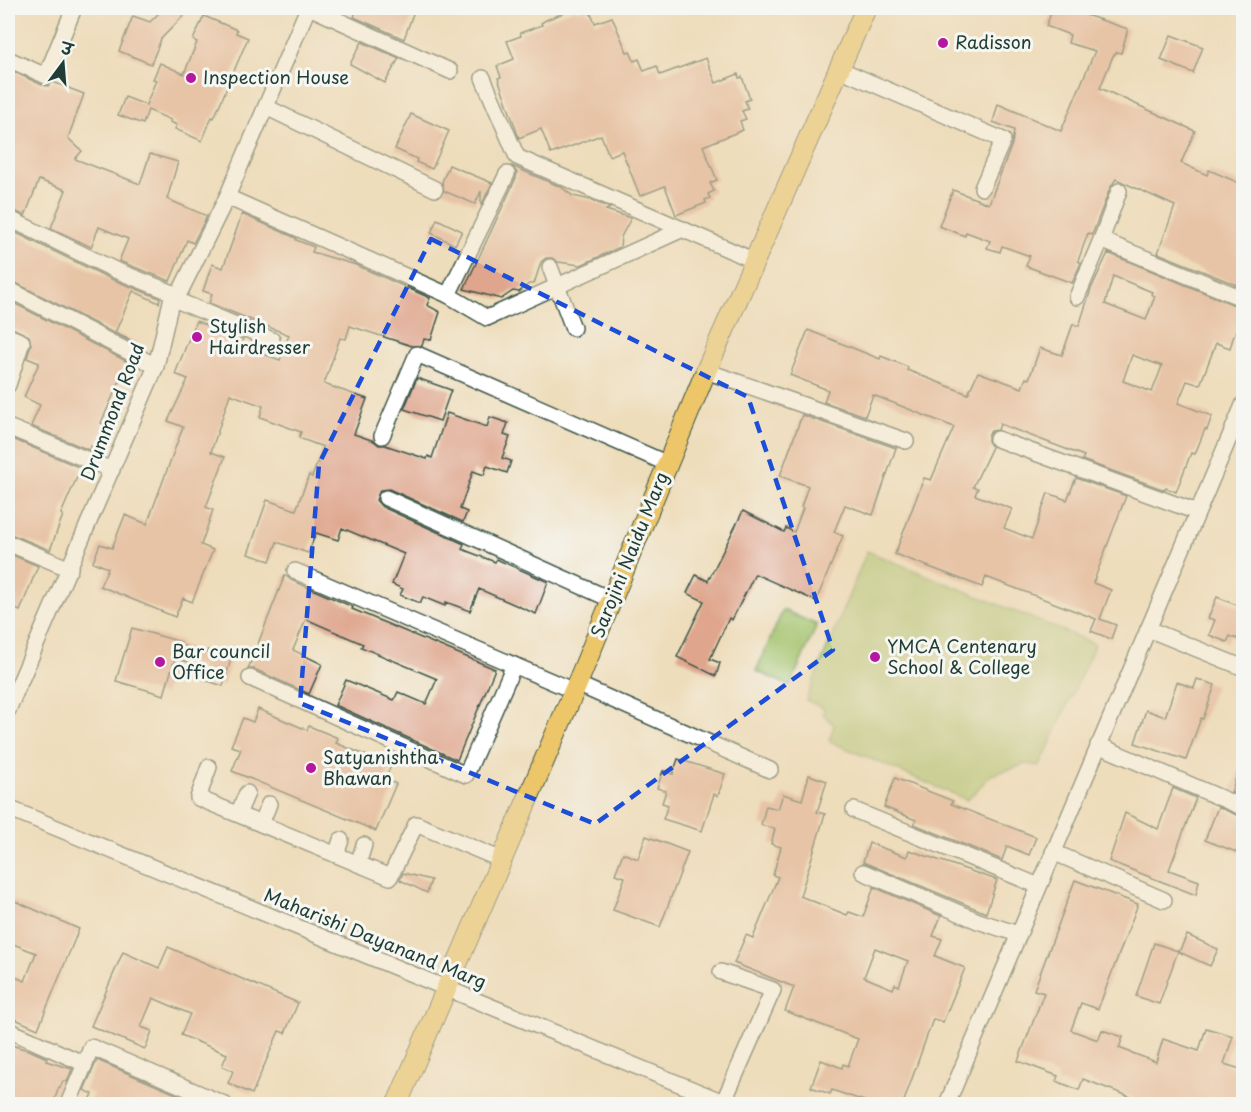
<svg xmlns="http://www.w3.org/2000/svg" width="1251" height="1112" font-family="'Playpen Sans','Playpen Sans Deva',sans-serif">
<rect width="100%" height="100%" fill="#f6f6f2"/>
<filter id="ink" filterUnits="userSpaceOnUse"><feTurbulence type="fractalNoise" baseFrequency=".0167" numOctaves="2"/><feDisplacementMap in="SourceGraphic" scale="12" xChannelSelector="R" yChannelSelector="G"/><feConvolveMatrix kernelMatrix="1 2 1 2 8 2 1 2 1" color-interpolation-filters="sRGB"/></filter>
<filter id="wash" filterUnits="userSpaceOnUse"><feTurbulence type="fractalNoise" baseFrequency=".008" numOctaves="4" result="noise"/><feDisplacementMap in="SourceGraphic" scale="24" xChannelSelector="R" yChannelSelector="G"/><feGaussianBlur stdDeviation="1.35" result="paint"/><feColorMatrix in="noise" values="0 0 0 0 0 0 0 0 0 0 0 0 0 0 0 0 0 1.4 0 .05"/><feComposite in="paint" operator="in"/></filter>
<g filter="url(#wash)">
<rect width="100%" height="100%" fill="#edb"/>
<g fill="#a3c26a" stroke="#61804f" stroke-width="1.5">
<polygon points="867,551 1095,644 1040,766 1026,764 991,775 967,800 829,741 834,725 823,714 824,709 806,700"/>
<polygon points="783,610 817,625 790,686 756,671"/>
</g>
<g id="blocks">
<g fill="#dfa68d" fill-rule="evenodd">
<polygon points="164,8 191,8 161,39 151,64 119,51 133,16 150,22"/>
<polygon points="357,8 415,8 404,39 354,17"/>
<polygon points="576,8 577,11 585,8 587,13 590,12 595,23 612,17 627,52 630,51 634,61 639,59 644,71 657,66 660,75 706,58 716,83 738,74 739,78 742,77 750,99 745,101 748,109 742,111 746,119 740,121 743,130 703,146 717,180 710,183 714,191 708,194 710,198 705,200 706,203 676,215 665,186 640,196 622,151 609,156 601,135 551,154 541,129 519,138 498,78 501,77 497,66 514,59 507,41 521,36 520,33 542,25 541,23 546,20"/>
<polygon points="1053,8 1074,8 1081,10 1080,13 1128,29 1121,53 1117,52 1113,56 1100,88 1195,131 1181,163 1207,175 1209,170 1244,185 1244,288 1158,253 1175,206 1116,179 1110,188 1092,235 1088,233 1078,261 1081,263 1072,283 1026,266 1030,256 1002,246 1000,252 987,248 990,241 966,232 965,236 939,226 953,190 989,204 1012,144 1014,130 993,122 998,104 1061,131 1095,51 1068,43 1070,35 1046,26"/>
<polygon points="204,16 237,30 236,33 248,38 214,118 212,117 202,141 175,129 177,125 170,122 171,120 148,110 143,124 118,115 125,97 146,105 156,80 153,79 160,63 184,74 197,42 193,40"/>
<polygon points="1171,35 1203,47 1193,73 1161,60"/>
<polygon points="362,42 399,58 385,83 350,64"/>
<polygon points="8,69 42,85 48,86 53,82 84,94 68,138 82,151 75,159 140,184 150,154 178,162 167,199 207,216 193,243 187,240 170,281 119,261 128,239 99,227 91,247 51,228 66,190 39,180 25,216 8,208"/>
<polygon points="411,114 449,131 432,169 416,162 417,159 395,149"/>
<polygon points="449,165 492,183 481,206 481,191 475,204 444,191 442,182"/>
<polygon points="512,166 561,187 573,196 591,200 610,208 606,210 631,218 621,237 620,247 581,265 558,262 552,258 546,258 541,262 534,284 529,284 519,292 513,291 501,299 464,289 516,178 517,173"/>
<polygon points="242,214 296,238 296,240 314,247 312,252 356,265 430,298 427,305 440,312 431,340 424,339 422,346 412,346 350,326 346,339 340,338 324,384 367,399 354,434 374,441 379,445 385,445 427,459 428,456 432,458 447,413 487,427 490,417 508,423 504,435 510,437 502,458 511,461 507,473 487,466 484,475 473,471 460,509 467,512 463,522 389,489 380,490 376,500 382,507 464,544 462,549 495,562 496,559 548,582 536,614 479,589 470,611 446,602 445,606 423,597 420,603 400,595 403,589 392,584 404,554 342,528 338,540 316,533 308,553 277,542 270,561 248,554 267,500 296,510 309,475 312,477 323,447 299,438 301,432 260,417 263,406 230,394 211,452 225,457 206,507 213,510 201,545 213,550 192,602 183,598 175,617 100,586 108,568 93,562 100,544 112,548 125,515 147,524 183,427 168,421 188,379 175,374 196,321 243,339 241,346 280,360 289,335 209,303 212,294 203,291 212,264 223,268"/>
<polygon points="437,219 462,231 455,245 431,233"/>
<polygon points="8,229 111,279 160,298 159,303 133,291 115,333 138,343 137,345 8,279"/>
<path d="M 1108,253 L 1244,309 L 1244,323 L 1241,330 L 1236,329 L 1230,348 L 1216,343 L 1200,385 L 1187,381 L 1178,403 L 1212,416 L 1207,430 L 1205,429 L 1195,454 L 1191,453 L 1176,492 L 1166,488 L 1165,490 L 1082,460 L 1084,456 L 1000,424 L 998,430 L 991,431 L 988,435 L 988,441 L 992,447 L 973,487 L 978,488 L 975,495 L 1012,509 L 1004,528 L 1032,539 L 1048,493 L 1067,500 L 1076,478 L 1126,496 L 1093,583 L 1111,590 L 1100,619 L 1116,625 L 1111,639 L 1091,631 L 1096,619 L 986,577 L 982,587 L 895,554 L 924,478 L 931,480 L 954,427 L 873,395 L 865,416 L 824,402 L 828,390 L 790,375 L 808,330 L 880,359 L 881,356 L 908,367 L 907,370 L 968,394 L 978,372 L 1022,388 L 1026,378 L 1029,379 L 1040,348 L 1062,355 L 1073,324 L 1079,326 L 1091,289 ZM 1113,276 L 1152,292 L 1151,294 L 1155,296 L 1146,320 L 1105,304 ZM 1132,355 L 1162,366 L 1152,392 L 1123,381 Z"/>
<polygon points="8,300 128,362 101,423 105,425 95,447 91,446 89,450 31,426 40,405 24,397 39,363 27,358 31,344 29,336 8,326"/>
<polygon points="417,378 451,390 440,421 404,409"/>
<polygon points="802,415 896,448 873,515 845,505 834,532 843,536 816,601 755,574 732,620 729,618 710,659 720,663 716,676 677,657 704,601 687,593 696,575 708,581 743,511 784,532 786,528 794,532 803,508 801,507 808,486 780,476"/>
<polygon points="8,437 81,468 61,514 63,515 50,550 8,533"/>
<polygon points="8,553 38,566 20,611 8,606"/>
<polygon points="285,575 291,580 353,607 352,609 495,669 457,760 335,705 346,680 394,700 398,692 426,704 437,679 361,647 363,644 306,619 293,650 322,664 309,694 254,669 248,669"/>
<polygon points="1217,597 1244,608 1244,623 1237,639 1230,636 1227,642 1209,635 1215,620 1208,618"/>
<polygon points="132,628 181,642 180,645 207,653 208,650 231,659 223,686 202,679 204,672 201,671 202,666 175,658 164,695 116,681"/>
<polygon points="1197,679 1215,685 1203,719 1201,718 1186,760 1135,743 1146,710 1165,717 1177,682 1194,688"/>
<polygon points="258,709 307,730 309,726 338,738 336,743 391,766 385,779 396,784 376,831 232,771 241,749 231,746 243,718 253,722"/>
<polygon points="678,759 725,774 718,796 714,794 702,831 663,819 668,805 662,803 666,791 657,788 663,771 673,774"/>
<polygon points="1242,761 1244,762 1244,797 1231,792"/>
<path d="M 809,775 L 827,781 L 817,812 L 825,814 L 800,896 L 847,915 L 849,912 L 863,917 L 874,887 L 941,916 L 933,936 L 942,939 L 935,956 L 965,968 L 943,1022 L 933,1019 L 903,1104 L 873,1104 L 832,1090 L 830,1094 L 811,1087 L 821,1060 L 842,1068 L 843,1064 L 848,1066 L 858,1039 L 785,1011 L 794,987 L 734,963 L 746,935 L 753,938 L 778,877 L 773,875 L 781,847 L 771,844 L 775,829 L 761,825 L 766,806 L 778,809 L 783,794 L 802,800 ZM 875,948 L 908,961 L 899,986 L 895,984 L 893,989 L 864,977 Z"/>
<polygon points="895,778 953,801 951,804 1036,837 1029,855 1007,846 1002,860 914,824 916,820 884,807"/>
<polygon points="1173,788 1196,798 1169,870 1199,881 1196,895 1109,861 1125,813 1158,829"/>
<polygon points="1218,807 1244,818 1244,855 1205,840"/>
<polygon points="646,836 688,852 660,927 613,910 625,877 615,874 623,853 638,859"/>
<polygon points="869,843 907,857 909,850 997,880 986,913 863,862"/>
<polygon points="403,873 431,880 427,893 400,880"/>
<polygon points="1075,880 1138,904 1098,1009 1081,1003 1071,1030 1098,1040 1102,1030 1123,1037 1119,1048 1156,1062 1163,1039 1199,1051 1206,1028 1233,1036 1224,1064 1244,1070 1244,1104 1143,1104 1144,1102 1083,1079 1079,1090 1056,1081 1058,1076 1018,1061 1044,993 1034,990"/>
<polygon points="8,898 79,929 38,1029 8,1016 8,974 25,981 36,953 8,942"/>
<polygon points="1187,935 1218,949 1210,966 1179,952"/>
<polygon points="1154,943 1178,951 1159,1004 1136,996"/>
<polygon points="168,947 298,1003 285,1033 279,1031 252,1094 228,1083 233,1071 222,1066 227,1054 181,1035 190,1014 153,998 141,1027 152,1031 145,1049 91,1026 123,952 159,968"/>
<polygon points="8,1044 31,1051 47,1058 46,1061 72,1069 67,1082 63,1081 60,1088 59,1087 53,1104 30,1104 20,1101 19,1104 8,1104"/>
<polygon points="97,1060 183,1097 180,1104 88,1104 93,1094 84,1090"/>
</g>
</g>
</g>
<g filter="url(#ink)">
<use href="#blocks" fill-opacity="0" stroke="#3e5548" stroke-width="1.5"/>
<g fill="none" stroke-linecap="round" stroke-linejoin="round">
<g stroke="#3e5548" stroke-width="18">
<g id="minor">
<polyline points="311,8 450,71"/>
<polyline points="8,59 46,76 74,8"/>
<polyline points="839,69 1003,140 982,188"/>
<polyline points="483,78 517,157 755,261"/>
<polyline points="266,107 435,189"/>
<polyline points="227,197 448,295 507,174"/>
<polyline points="8,218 115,270 173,293"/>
<polyline points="1101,240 1119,191"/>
<polyline points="550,267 573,328"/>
<polyline points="8,289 156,366"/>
<polyline points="448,295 487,318 683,229"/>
<polyline points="1077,297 1101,240 1244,299"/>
<polyline points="176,300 272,340"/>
<polyline points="8,336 22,342 8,385"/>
<polyline points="706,371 906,441"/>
<polyline points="8,427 112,470"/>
<polyline points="382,436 417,354 668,464"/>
<polyline points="997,439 1197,512"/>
<polyline points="386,498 612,600"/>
<polyline points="8,543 70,569"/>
<polyline points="295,571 574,691"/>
<polyline points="1148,629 1244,668"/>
<polyline points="250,678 466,775 514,665"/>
<polyline points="577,684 770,770"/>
<polyline points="8,710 156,366 173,293 176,300 227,197 308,8"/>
<polyline points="1098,745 1244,808"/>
<polyline points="209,767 198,798 390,877 416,824 502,860"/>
<polyline points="8,808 728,1104"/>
<polyline points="854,810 1039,886"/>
<polyline points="238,814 247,793"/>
<polyline points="261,824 269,804"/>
<polyline points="1053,852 1164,900"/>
<polyline points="336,855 341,840"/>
<polyline points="358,864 364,845"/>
<polyline points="863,872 978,921 1018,934"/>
<polyline points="721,972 773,990 723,1103"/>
<polyline points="8,1030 85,1064 91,1047 224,1104"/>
<polyline points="68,1104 85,1064"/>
<polyline points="947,1104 1244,403"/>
</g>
</g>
<g stroke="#3e5548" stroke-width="22">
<polyline id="major" points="397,1104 577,684 706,371 866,8"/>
</g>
<use href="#minor" stroke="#fff" stroke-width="15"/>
<use href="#major" stroke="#ecc669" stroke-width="20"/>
</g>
</g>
<path d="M0 0H1251V1112H0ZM 431,239 L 748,397 L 833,650 L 595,824 L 300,703 L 319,464 Z" fill="#edb" fill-opacity=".55" fill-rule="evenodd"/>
<path fill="none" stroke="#1d4ed8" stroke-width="4.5" stroke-dasharray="12 8" stroke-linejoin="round" d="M 431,239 L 748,397 L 833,650 L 595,824 L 300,703 L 319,464 Z"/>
<g fill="#b5179e" stroke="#f6f6f2" stroke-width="2">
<circle cx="943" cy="43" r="6"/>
<circle cx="191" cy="78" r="6"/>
<circle cx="197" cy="337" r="6"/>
<circle cx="875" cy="657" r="6"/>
<circle cx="160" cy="662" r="6"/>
<circle cx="311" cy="768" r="6"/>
</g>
<g text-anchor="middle" stroke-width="6" stroke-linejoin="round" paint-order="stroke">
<g font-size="18" fill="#1f3d34" stroke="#f6f6f2" text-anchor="start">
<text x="955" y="49">Radisson</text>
<text x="203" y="84">Inspection House</text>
<text x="209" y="333">Stylish<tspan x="209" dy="21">Hairdresser</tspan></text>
<text x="887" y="653">YMCA Centenary<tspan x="887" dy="21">School &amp; College</tspan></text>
<text x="172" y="658">Bar council<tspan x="172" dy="21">Office</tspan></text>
<text x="323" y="764">Satyanishtha<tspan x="323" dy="21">Bhawan</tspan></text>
</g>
<g font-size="18" fill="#1f3d34" stroke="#f6f6f2">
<text transform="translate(113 412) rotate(-69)" y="6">Drummond Road</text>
<text transform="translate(630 555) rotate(-68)" y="6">Sarojini Naidu Marg</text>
<text transform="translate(375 939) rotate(22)" y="6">Maharishi Dayanand Marg</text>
</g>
</g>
<rect width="1251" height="1112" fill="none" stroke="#f6f6f2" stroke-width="30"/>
<g transform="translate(63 63) rotate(16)" stroke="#f6f6f2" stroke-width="4.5" paint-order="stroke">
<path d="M0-4.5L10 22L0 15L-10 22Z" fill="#1f3d34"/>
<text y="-9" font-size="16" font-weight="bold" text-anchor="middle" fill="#1f3d34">उ</text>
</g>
</svg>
